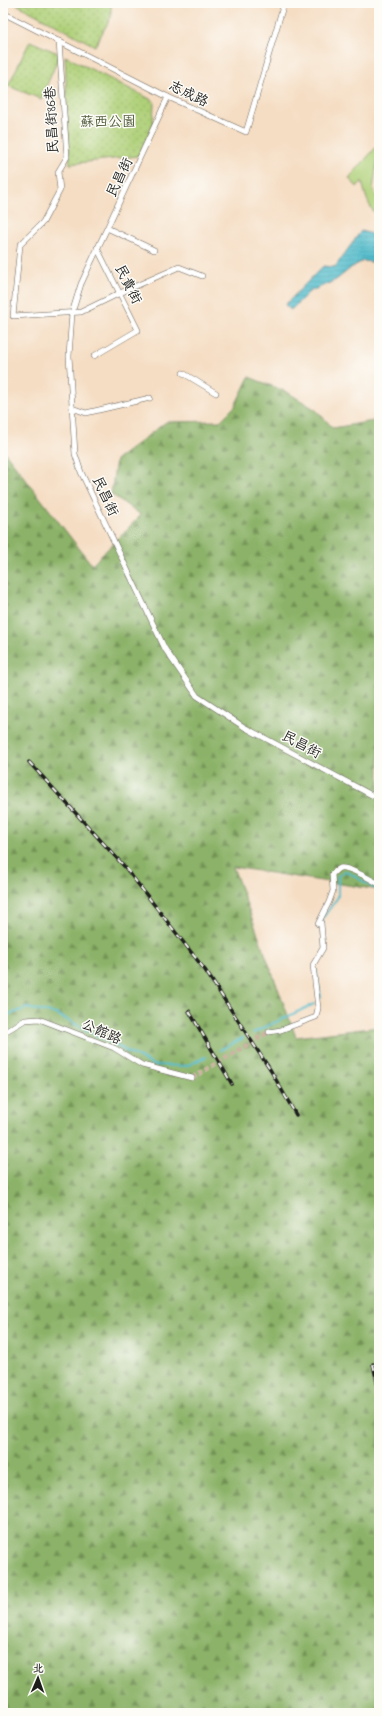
<svg xmlns="http://www.w3.org/2000/svg" width="382" height="1716" font-family="'Indie Flower','LXGW WenKai TC',sans-serif">
<defs>
<pattern id="forest-firs" width="22" height="20" patternUnits="userSpaceOnUse"><rect width="22" height="20" fill="#8bb268"/><path d="M5 1l3.5 6h-7zM16 11l3.5 6h-7z" fill="#719055"/></pattern>
<pattern id="park-dots" width="8" height="8" patternUnits="userSpaceOnUse"><rect width="8" height="8" fill="#afd078"/><path d="M2 2h.1M6 6h.1" fill="none" stroke="#96b267" stroke-width="1.8" stroke-linecap="round"/></pattern>
<pattern id="water-rules" width="6" height="5" patternUnits="userSpaceOnUse"><rect width="6" height="5" fill="#50bbcb"/><path d="M0 2.5h6" fill="none" stroke="#45a0ae"/></pattern>
</defs>
<rect width="100%" height="100%" fill="#fdfcf7"/>
<filter id="ink" filterUnits="userSpaceOnUse"><feTurbulence type="fractalNoise" baseFrequency=".025" numOctaves="2"/><feDisplacementMap in="SourceGraphic" scale="8" xChannelSelector="R" yChannelSelector="G"/><feConvolveMatrix kernelMatrix="1 2 1 2 8 2 1 2 1" color-interpolation-filters="sRGB"/></filter>
<filter id="wash" filterUnits="userSpaceOnUse"><feTurbulence type="fractalNoise" baseFrequency=".012" numOctaves="4" result="noise"/><feDisplacementMap in="SourceGraphic" scale="16" xChannelSelector="R" yChannelSelector="G"/><feGaussianBlur stdDeviation="0.9" result="paint"/><feColorMatrix in="noise" values="0 0 0 0 0 0 0 0 0 0 0 0 0 0 0 0 0 1.4 0 .05"/><feComposite in="paint" operator="in"/></filter>
<g filter="url(#wash)">
<rect width="100%" height="100%" fill="#f5ddc3"/>
<polygon fill="url(#forest-firs)" stroke="#546742" points="249,377 287,392 316,410 333,428 379,420 379,890 233,867 296,1037 379,1027 379,1713 3,1713 3,450 92,565 141,515 111,494 116,460 166,422 220,421 235,406"/>
<g fill="url(#park-dots)" stroke="#66764a">
<polygon points="14,3 111,3 111,17 95,46"/>
<polygon points="30,41 60,54 41,99 8,86"/>
<polygon points="65,56 154,101 153,125 138,156 70,164"/>
</g>
<path fill="#afd078" stroke="#66764a" d="M 379,144 L 379,160 L 377,162 L 373,189 L 379,202 L 379,217 C 368,208 365,194 362,181 L 357,187 L 349,178 Z"/>
<polygon fill="url(#water-rules)" stroke="#366c74" points="361,231 379,236 379,263 363,261 352,267 336,280 309,292 291,310 285,305 323,266 335,267"/>
<g fill="none" stroke-linecap="round" stroke-linejoin="round">
<g stroke="#50bbcb" stroke-width="2">
<polyline points="323,924 322,919 338,897 338,876 346,871 379,891"/>
<polyline points="324,947 325,938"/>
<polyline points="316,970 321,998"/>
<polyline points="3,1017 27,1008 56,1014 153,1065 186,1066 206,1057"/>
<polyline points="253,1033 314,1004"/>
<polyline points="220,1050 243,1038"/>
</g>
</g>
</g>
<g filter="url(#ink)">
<g fill="none" stroke-linecap="round" stroke-linejoin="round">
<polyline stroke="#cab6a2" stroke-width="5" stroke-dasharray="5 2.5" stroke-linecap="butt" points="192,1078 269,1032"/>
<g stroke="#686056" stroke-width="6">
<g id="minor">
<polyline points="3,13 168,97 246,132 284,3"/>
<polyline points="59,41 67,157 58,172 60,190 43,222 20,245 13,316 81,312 120,293 179,267 202,276"/>
<polyline points="168,97 81,284 72,313 69,356 75,454 81,472 165,649 197,696 244,727 379,799"/>
<polyline points="107,228 154,250"/>
<polyline points="94,356 138,330 97,248"/>
<polyline points="183,373 216,393"/>
<polyline points="72,408 86,413 150,398"/>
<path d="M 269,1032 L 281,1030 L 316,1017 L 318,1008 L 313,965 L 323,948 L 321,923 L 318,924 L 329,902 L 333,891 L 332,874 C 334,873 337,869 340,868 C 347,866 372,880 379,884"/>
<polyline points="3,1033 25,1020 39,1019 114,1048 142,1065 192,1078"/>
</g>
</g>
<use href="#minor" stroke="#fff" stroke-width="5"/>
<g stroke="#1c1c1c" stroke-width="3.5">
<g id="rail">
<polyline points="29,762 124,866 205,970 271,1071 296,1115"/>
<polyline points="189,1011 232,1084"/>
<polyline points="373,1364 379,1391"/>
</g>
</g>
<use href="#rail" stroke="#fdfcf7" stroke-width="2" stroke-dasharray="6" stroke-linecap="butt"/>
</g>
</g>
<g text-anchor="middle" stroke-width="3" stroke-linejoin="round" paint-order="stroke">
<g font-size="14" fill="#1c1c1c" stroke="#fdfcf7">
<text transform="translate(189 93) rotate(26)" y="5">志成路</text>
<text transform="translate(51 120) rotate(-93)" y="5">民昌街86巷</text>
<text transform="translate(119 177) rotate(-64)" y="5">民昌街</text>
<text transform="translate(129 284) rotate(63)" y="5">民貴街</text>
<text transform="translate(106 496) rotate(65)" y="5">民昌街</text>
<text transform="translate(302 744) rotate(28)" y="5">民昌街</text>
<text transform="translate(102 1031) rotate(24)" y="5">公館路</text>
</g>
<g font-size="14" fill="#4f5b3c" stroke="#fdfcf7">
<text x="108" y="126">蘇西公園</text>
</g>
</g>
<rect width="382" height="1716" fill="none" stroke="#fdfcf7" stroke-width="16"/>
<g transform="translate(38 1678) rotate(2)" stroke="#fdfcf7" stroke-width="3" paint-order="stroke">
<path d="M0-3L7 15L0 10L-7 15Z" fill="#1c1c1c"/>
<text y="-6" font-size="11" font-weight="bold" text-anchor="middle" fill="#1c1c1c">北</text>
</g>
</svg>
